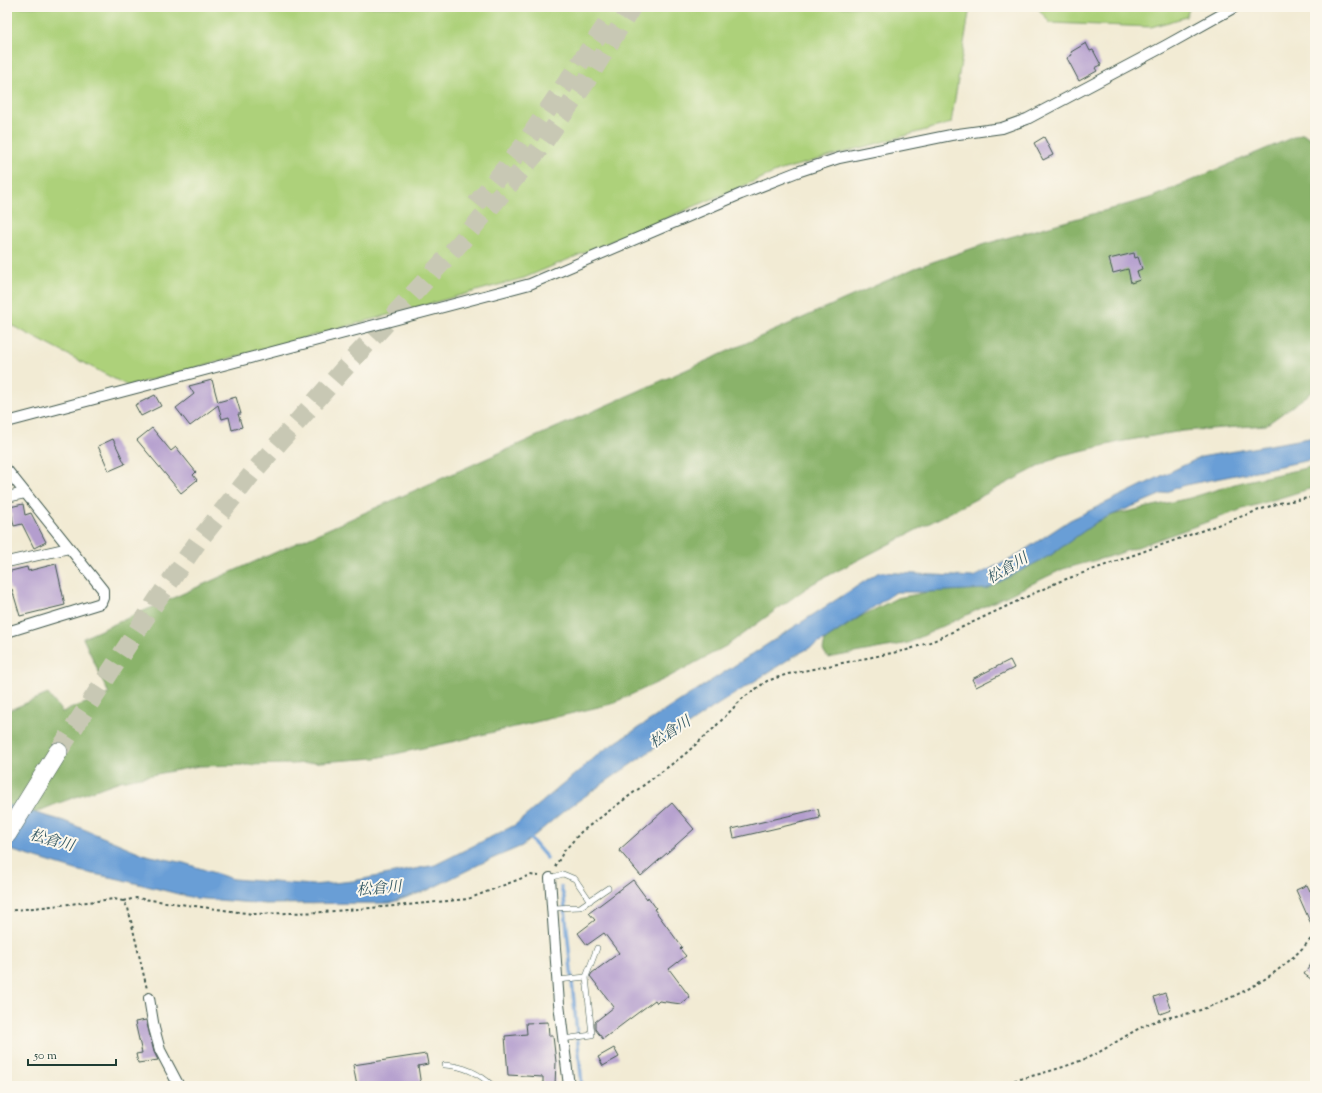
<svg xmlns="http://www.w3.org/2000/svg" width="1322" height="1093" font-family="'Sorts Mill Goudy','Noto Serif JP',serif">
<rect width="100%" height="100%" fill="#fbf7ec"/>
<filter id="ink" filterUnits="userSpaceOnUse"><feTurbulence type="fractalNoise" baseFrequency=".025" numOctaves="2"/><feDisplacementMap in="SourceGraphic" scale="8" xChannelSelector="R" yChannelSelector="G"/><feConvolveMatrix kernelMatrix="1 2 1 2 8 2 1 2 1" color-interpolation-filters="sRGB"/></filter>
<filter id="wash" filterUnits="userSpaceOnUse"><feTurbulence type="fractalNoise" baseFrequency=".012" numOctaves="4" result="noise"/><feDisplacementMap in="SourceGraphic" scale="16" xChannelSelector="R" yChannelSelector="G"/><feGaussianBlur stdDeviation="0.9" result="paint"/><feColorMatrix in="noise" values="0 0 0 0 0 0 0 0 0 0 0 0 0 0 0 0 0 1.4 0 .05"/><feComposite in="paint" operator="in"/></filter>
<g filter="url(#wash)">
<rect width="100%" height="100%" fill="#f2ebd4"/>
<g fill="#add17a" stroke="#668757">
<polygon points="7,7 970,7 951,123 781,170 524,278 128,386 7,323"/>
<polygon points="1037,7 1190,7 1186,17 1151,27 1050,23"/>
</g>
<g fill="#8ab36a" stroke="#54784f">
<polygon points="1303,133 1315,142 1315,390 1266,425 1182,431 1124,441 1059,456 812,584 726,646 667,678 611,704 456,741 376,758 293,764 199,766 120,781 56,804 7,824 7,711 48,694 62,712 109,694 83,638 915,268 985,244 1150,198"/>
<polygon points="1315,466 1315,488 1309,489 1243,509 1115,555 1063,569 908,643 828,658 823,650 825,640 860,617 897,598 929,592 1051,555 1098,521 1112,515 1190,498 1238,483"/>
</g>
<polygon fill="#699ed6" stroke="#446e85" points="1315,437 1315,459 1181,486 1098,521 1051,555 986,589 929,592 896,592 825,640 794,656 711,709 565,810 522,846 482,863 428,890 390,903 265,904 194,898 119,879 79,871 7,849 7,805 64,821 146,855 184,863 233,879 313,885 353,881 435,865 515,825 601,752 879,572 973,577 1011,559 1070,520 1201,457"/>
<g fill="none" stroke-linecap="round" stroke-linejoin="round">
<g stroke="#699ed6" stroke-width="3.5">
<polyline points="528,836 547,858"/>
<polyline points="561,887 564,898 582,1086"/>
</g>
</g>
<g id="blocks">
<g fill="#b49ece">
<polygon points="1086,43 1090,51 1093,50 1101,65 1095,68 1097,71 1079,81 1067,58 1072,55 1071,52"/>
<polygon points="1044,137 1053,155 1043,160 1034,143"/>
<polygon points="1134,253 1135,258 1138,257 1142,269 1137,271 1140,280 1131,283 1128,269 1113,273 1109,259"/>
<polygon points="212,380 218,402 236,397 241,414 238,414 242,427 232,430 229,417 222,419 218,405 190,426 176,408 194,394 189,386"/>
<polygon points="155,395 161,406 141,416 135,405"/>
<polygon points="152,428 171,451 176,447 196,472 193,475 197,480 181,493 137,440"/>
<polygon points="113,439 125,464 109,471 98,446"/>
<polygon points="23,504 25,515 31,513 46,542 34,548 22,524 14,526 10,507"/>
<polygon points="56,564 65,605 20,616 12,589 10,590 7,572 27,567 28,571"/>
<polygon points="1010,660 1014,668 976,687 972,679"/>
<polygon points="672,803 694,829 641,876 619,850"/>
<polygon points="818,809 820,818 734,838 732,829"/>
<polygon points="633,880 647,899 648,897 656,908 654,909 682,947 680,949 686,956 669,969 690,997 681,1004 659,1001 657,1003 655,1000 603,1039 595,1029 595,1022 614,1007 590,976 592,973 619,953 604,933 587,945 578,933 595,920 589,913"/>
<polygon points="1307,885 1310,891 1315,888 1315,933 1296,890"/>
<polygon points="1315,959 1315,982 1304,974"/>
<polygon points="1165,993 1171,1010 1160,1014 1154,997"/>
<polygon points="146,1020 154,1052 158,1060 138,1063 136,1054 142,1053 135,1022"/>
<polygon points="548,1022 549,1036 553,1036 556,1062 555,1085 543,1084 543,1077 508,1075 505,1036 527,1034 526,1023"/>
<polygon points="614,1048 619,1057 603,1066 598,1057"/>
<polygon points="426,1054 428,1064 418,1066 421,1086 357,1086 353,1065"/>
</g>
</g>
</g>
<g filter="url(#ink)">
<use href="#blocks" fill-opacity="0" stroke="#3f574c" stroke-width="1"/>
<g fill="none" stroke-linecap="round" stroke-linejoin="round">
<g stroke="#c8c8b4" stroke-width="19" stroke-dasharray="19 10" stroke-linecap="butt">
<polyline points="476,204 523,146 606,25"/>
<polyline points="58,752 157,600 197,543 255,470 342,371 461,242 537,152 586,82 632,7"/>
</g>
<g stroke="#3f574c" stroke-width="6">
<g id="lane">
<polyline points="550,878 563,874 575,879 590,901"/>
<polyline points="553,908 580,907 608,888"/>
<polyline points="558,980 586,977"/>
<polyline points="563,1039 592,1035 586,977 597,948"/>
<path d="M 445,1065 C 463,1066 480,1074 493,1086"/>
</g>
</g>
<g stroke="#3f574c" stroke-width="12">
<g id="street">
<polyline points="7,422 530,284 741,194 797,172 839,158 951,135 1002,128 1027,119 1165,46 1235,7"/>
<polyline points="7,470 103,590 103,598 101,603 7,632"/>
<polyline points="7,497 25,493"/>
<polyline points="7,562 69,548"/>
<polyline points="550,878 559,1004 569,1086"/>
<polyline points="149,998 154,1028 160,1050 179,1086"/>
</g>
</g>
<g stroke="#3f574c" stroke-width="20">
<polyline id="highway" points="7,834 58,752"/>
</g>
<g stroke="#3f574c" stroke-width="2" stroke-dasharray="3 3" stroke-linecap="butt">
<polyline points="555,867 564,851 581,832 684,755 714,728 743,698 767,681 788,674 907,650 933,641 1058,582 1279,503 1315,497"/>
<polyline points="123,901 136,898 253,914 324,912 406,905 468,899 530,875 539,876"/>
<polyline points="7,911 114,899 123,901 128,908 147,989"/>
<path d="M 991,1086 C 1023,1078 1057,1071 1087,1058 C 1110,1048 1130,1031 1153,1022 C 1169,1016 1187,1015 1203,1009 C 1248,992 1284,972 1315,934"/>
</g>
<use href="#lane" stroke="#fff" stroke-width="5"/>
<use href="#street" stroke="#fff" stroke-width="10"/>
<use href="#highway" stroke="#fff" stroke-width="19"/>
</g>
</g>
<g text-anchor="middle" stroke-width="4" stroke-linejoin="round" paint-order="stroke">
<g font-size="15" font-style="italic" fill="#355a65" stroke="#fbf7ec">
<text transform="translate(1007 568) rotate(-31)" y="5">松倉川</text>
<text transform="translate(670 732) rotate(-33)" y="5">松倉川</text>
<text transform="translate(52 840) rotate(15)" y="5">松倉川</text>
<text transform="translate(379 888) rotate(-5)" y="5">松倉川</text>
</g>
</g>
<rect width="1322" height="1093" fill="none" stroke="#fbf7ec" stroke-width="24"/>
<path d="M28 1059v6h88v-6" fill="none" stroke="#1f3d34" stroke-width="2"/>
<text x="34" y="1059" font-size="12" fill="#1f3d34" stroke="#fbf7ec" stroke-width="3" paint-order="stroke">50 m</text>
</svg>
